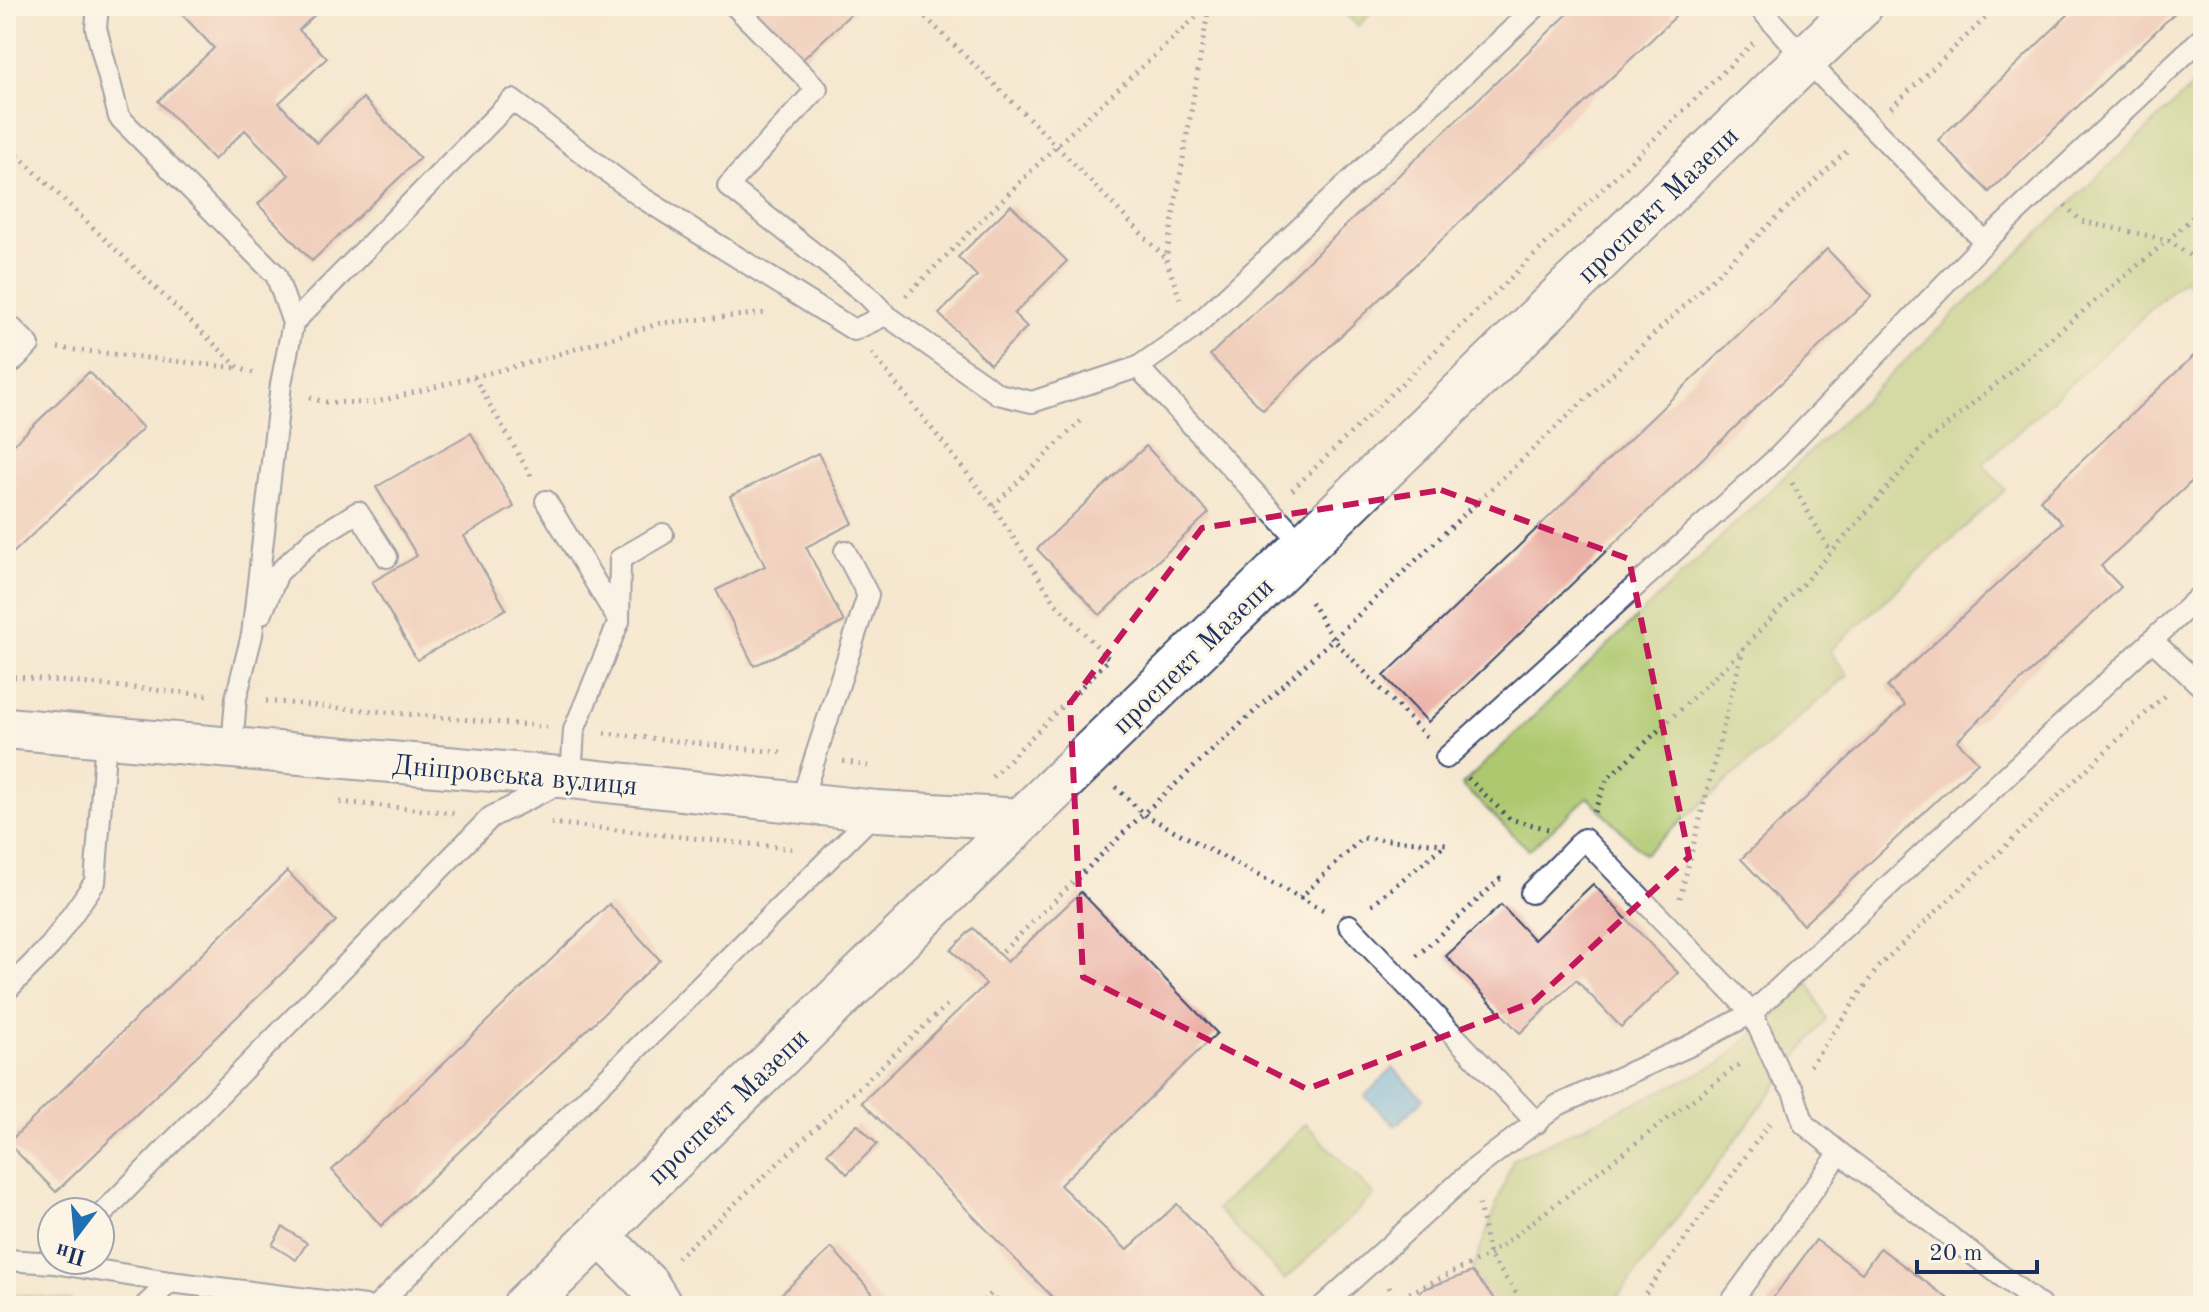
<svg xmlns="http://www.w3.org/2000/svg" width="2209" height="1312" font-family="'Old Standard TT',serif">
<rect width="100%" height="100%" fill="#fcf5e5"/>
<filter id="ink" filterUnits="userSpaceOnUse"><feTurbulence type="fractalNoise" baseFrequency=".0125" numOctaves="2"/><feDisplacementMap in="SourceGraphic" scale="16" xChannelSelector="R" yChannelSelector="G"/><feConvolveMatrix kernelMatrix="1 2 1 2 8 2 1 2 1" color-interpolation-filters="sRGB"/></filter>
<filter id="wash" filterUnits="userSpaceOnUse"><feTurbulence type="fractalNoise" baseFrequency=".006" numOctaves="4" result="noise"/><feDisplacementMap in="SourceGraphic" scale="32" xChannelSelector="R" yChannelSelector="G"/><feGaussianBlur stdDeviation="1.8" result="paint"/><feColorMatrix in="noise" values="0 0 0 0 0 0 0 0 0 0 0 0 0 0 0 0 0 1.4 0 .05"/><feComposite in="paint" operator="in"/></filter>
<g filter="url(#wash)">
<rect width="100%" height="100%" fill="#f6e8d0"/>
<g fill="#adc86e" stroke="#647c66" stroke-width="2">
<polygon points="1337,6 1378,6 1358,26"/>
<polygon points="2203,76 2203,299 2184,279 1983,464 2005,490 1830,651 1848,675 1644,854 1588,797 1529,850 1462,785"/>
<polygon points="1809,983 1826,1019 1611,1306 1501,1306 1472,1272 1513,1159 1721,1063"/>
<polygon points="1306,1124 1374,1195 1285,1280 1217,1209"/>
<polygon points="6,1294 71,1300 65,1306 6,1306"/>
</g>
<polygon fill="#6ab7e4" stroke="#4273a1" stroke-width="2" points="1393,1068 1423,1099 1395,1126 1365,1096"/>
<g id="blocks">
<g fill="#ebb1a7">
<polygon points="174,6 324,6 299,30 327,58 279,103 317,143 363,98 420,158 312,261 258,204 289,175 245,130 214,160 158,101 214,48"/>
<polygon points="749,6 859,6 801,61"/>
<polygon points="1576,6 1664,6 1675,17 1263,410 1210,355"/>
<polygon points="2077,6 2182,6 1989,192 1938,140"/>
<polygon points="1011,205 1067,261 1014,314 1027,327 990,364 939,314 977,276 958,257"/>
<polygon points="1827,249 1872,296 1428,722 1384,676"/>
<polygon points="2203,347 2203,471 2101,566 2121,587 1957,741 1978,762 1803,925 1741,859 1905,705 1887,687 2062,523 2040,500"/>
<polygon points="89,372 143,428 6,560 6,452"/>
<polygon points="471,433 514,507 464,536 506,609 417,660 372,582 417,556 376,487"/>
<polygon points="1146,446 1209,513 1100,615 1037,549"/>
<polygon points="818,453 853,523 806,547 844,622 754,666 716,590 765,566 730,496"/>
<polygon points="287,871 336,921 56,1192 8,1143"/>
<polygon points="1593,884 1678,973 1621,1027 1576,980 1520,1033 1446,956 1501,905 1534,940"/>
<polygon points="1081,892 1217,1033 1060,1185 1127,1250 1177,1204 1265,1299 1257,1306 1061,1306 862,1102 986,984 951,950 973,928 1007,962"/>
<polygon points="609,904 660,960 381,1226 332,1170"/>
<polygon points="857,1124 877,1144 847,1174 827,1153"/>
<polygon points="283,1227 307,1243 296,1260 272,1245"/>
<polygon points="1816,1240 1862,1273 1880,1248 1958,1306 1767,1306"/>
<polygon points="832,1248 884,1306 768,1306"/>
<polygon points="1472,1272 1501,1306 1417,1306 1421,1290"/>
</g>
</g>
</g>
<g filter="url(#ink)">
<use href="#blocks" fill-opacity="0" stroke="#3c4b6f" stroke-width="2"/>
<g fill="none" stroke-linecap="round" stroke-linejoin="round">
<g stroke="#3c4b6f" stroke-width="24">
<g id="service">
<polyline points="98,6 96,28 119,117 276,275 293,323 281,384 252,635 236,698 232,748"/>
<polyline points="735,6 817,89 728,186 867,295 886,315 998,394 1032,402 1138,367 1304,546"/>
<polyline points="1758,6 1805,59 1985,242"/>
<polyline points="6,322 29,345 6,368"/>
<polyline points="293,323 512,100 641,197 854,330 886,315"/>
<polyline points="1138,367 1191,330 1537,6"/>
<polyline points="262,613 278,573 314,539 358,512 387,557"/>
<polyline points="619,621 620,559 663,534"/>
<polyline points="2152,640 2203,688"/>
<polyline points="1446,758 1778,457 1985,242 2203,37"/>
<polyline points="800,804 868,595 845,551"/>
<polyline points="1531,893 1584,839 1752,1013 1780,1074 1793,1091 1804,1124 1840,1153"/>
<polyline points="1349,925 1537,1123"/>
<polyline points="6,991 51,945 95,882 106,738"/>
<polyline points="100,1216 491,817 571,778 574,730 619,621 546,501"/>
<polyline points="6,1260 54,1263 170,1282 365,1306"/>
<polyline points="145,1306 170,1282"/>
<polyline points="377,1306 877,811"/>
<polyline points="1323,1306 1473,1170 1558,1105 1687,1047 1752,1013 2203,593"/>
<polyline points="1728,1306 1840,1153 2041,1306"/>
</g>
</g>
<g stroke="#3c4b6f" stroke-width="44">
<g id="minor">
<polyline points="6,728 571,778 877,811 1023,819"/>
<polyline points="599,1234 649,1285 662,1306"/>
</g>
</g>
<g stroke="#3c4b6f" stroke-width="48">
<polyline id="tertiary" points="525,1306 599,1234 636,1195 1860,6"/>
</g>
<g stroke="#3c4b6f" stroke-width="5" stroke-dasharray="2 6" stroke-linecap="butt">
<polyline points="914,6 1037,126 1166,259"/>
<polyline points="1891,108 1998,6"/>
<polyline points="6,144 239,368 253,373"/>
<polyline points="2065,205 2081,221 2168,240 2203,265"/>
<polyline points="906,296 1056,146 1208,6"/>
<polyline points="1180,299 1166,259 1209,6"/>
<polyline points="58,348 238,368"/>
<polyline points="872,353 993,506 1056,604 1109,659 992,777"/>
<polyline points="474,377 531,476"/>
<polyline points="310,397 323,402 373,403 539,360 661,323 767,313"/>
<polyline points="1792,483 1831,553"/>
<polyline points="1292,490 1753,43"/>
<polyline points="993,506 1085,417"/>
<polyline points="1311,602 1333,639 1427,737"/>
<polyline points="6,676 208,695"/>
<polyline points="266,701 547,727"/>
<polyline points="604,733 785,753"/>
<polyline points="843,761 868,766"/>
<polyline points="1468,778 1510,819 1552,830"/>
<polyline points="1116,787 1143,814 1323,910"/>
<polyline points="340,802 454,813"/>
<polyline points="1594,812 1607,779 1743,650"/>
<polyline points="551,823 796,849"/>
<polyline points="1300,898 1362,838 1446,844 1370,906"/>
<polyline points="1680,898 1743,649 1831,553 1928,441 2168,240 2203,208"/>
<polyline points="1003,951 1143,814 1333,639 1850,148"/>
<polyline points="1417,956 1500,879 1504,881"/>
<polyline points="1810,1066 1879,966 2167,693"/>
<polyline points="1479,1204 1489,1255 1526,1306"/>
<polyline points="677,1258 951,1001"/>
<polyline points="1389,1287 1395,1300 1393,1306"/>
<polyline points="1395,1300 1489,1255 1742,1062"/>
<polyline points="977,1306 991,1294 1001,1306"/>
<polyline points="1636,1306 1772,1120"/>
</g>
<use href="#service" stroke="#fff" stroke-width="20"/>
<use href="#minor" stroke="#fff" stroke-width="40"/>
<use href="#tertiary" stroke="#fff" stroke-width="44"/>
</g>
</g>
<path d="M0 0H2209V1312H0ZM 1441,490 L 1629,559 L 1689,857 L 1533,1002 L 1307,1089 L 1083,977 L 1070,703 L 1202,528 Z" fill="#f6e8d0" fill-opacity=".55" fill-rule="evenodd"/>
<path fill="none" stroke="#c2185b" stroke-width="6" stroke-dasharray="16 10" stroke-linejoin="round" d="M 1441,490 L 1629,559 L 1689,857 L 1533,1002 L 1307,1089 L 1083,977 L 1070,703 L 1202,528 Z"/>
<g text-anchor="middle" stroke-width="6" stroke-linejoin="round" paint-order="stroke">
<g font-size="28" fill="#1b2f5e" stroke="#fcf5e5">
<text transform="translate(1657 204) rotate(-44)" y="10">проспект Мазепи</text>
<text transform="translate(1192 655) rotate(-44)" y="10">проспект Мазепи</text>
<text transform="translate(515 774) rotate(5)" y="10">Дніпровська вулиця</text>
<text transform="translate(727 1106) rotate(-44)" y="10">проспект Мазепи</text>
</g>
</g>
<rect width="2209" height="1312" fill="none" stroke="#fcf5e5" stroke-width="32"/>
<g transform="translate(76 1236) rotate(196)"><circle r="38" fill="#fcf5e5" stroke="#a2a6af" stroke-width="2"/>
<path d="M0-6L14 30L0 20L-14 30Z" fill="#1f6fb2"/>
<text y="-12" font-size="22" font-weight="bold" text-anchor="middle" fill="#1b2f5e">Пн</text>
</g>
<path d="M1917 1260v12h120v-12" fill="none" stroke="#1b2f5e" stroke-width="4"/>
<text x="1929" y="1260" font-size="24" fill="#1b2f5e" stroke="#fcf5e5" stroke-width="6" paint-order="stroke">20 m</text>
</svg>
